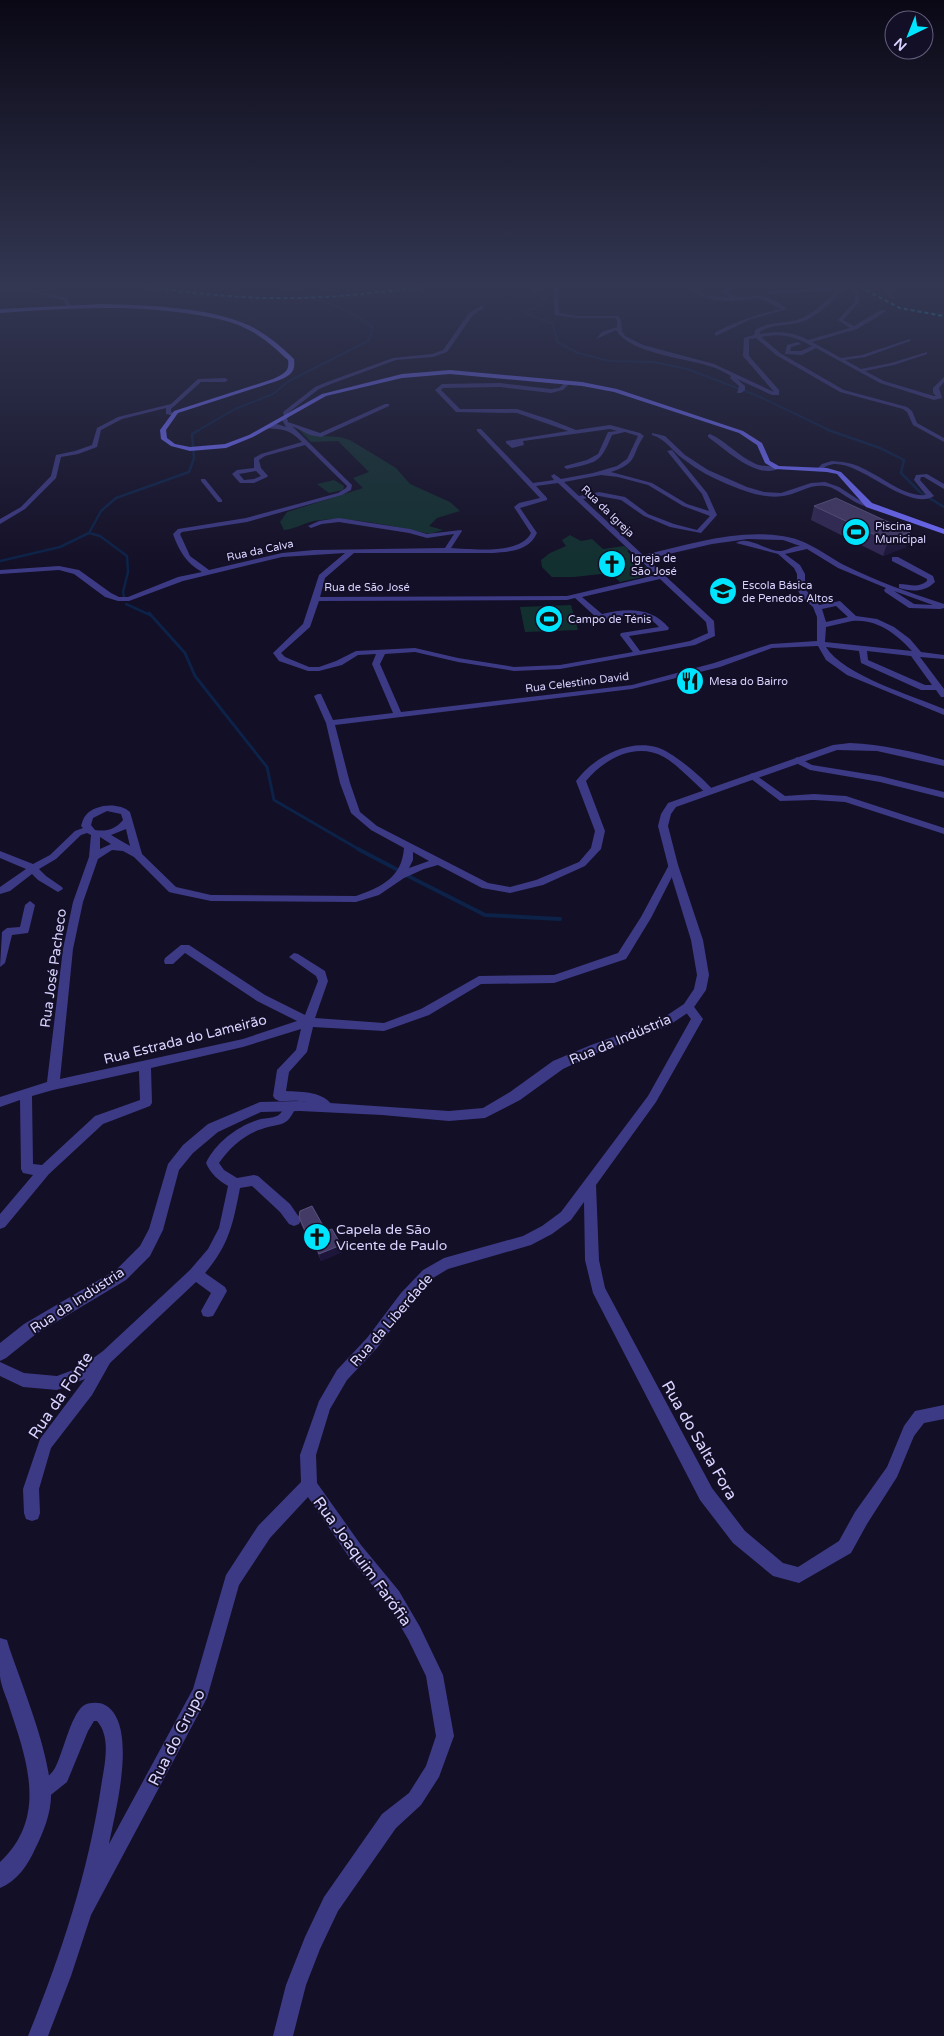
<svg xmlns="http://www.w3.org/2000/svg" width="944" height="2036" font-family="'Varela Round',sans-serif">
<rect width="100%" height="100%" fill="#130f26"/>
<g fill="#12302f">
<path d="M 296,426 L 310,435 L 339,437 L 350,440 L 396,468 L 410,484 L 450,502 L 460,511 L 437,518 L 429,526 L 443,530 L 430,534 C 393,527 351,515 314,521 C 304,523 295,529 284,530 L 280,522 L 287,512 L 363,488 L 353,478 L 369,472 L 338,441 L 311,442 Z"/>
<polygon points="334,480 344,486 343,490 329,493 317,484"/>
<polygon points="570,535 581,541 592,539 603,549 624,546 629,550 627,551 642,566 648,567 656,574 620,582 610,573 574,577 552,577 542,567 541,560 550,553 566,546 562,540"/>
<polygon points="571,605 578,630 525,632 520,607"/>
</g>
<g fill="none" stroke-linecap="round" stroke-linejoin="round">
<g stroke="#0c2248" stroke-width="2">
<polyline points="533,287 534,293 547,301 525,313 553,324 557,342 578,353 609,361 653,362 687,369 758,396 831,431"/>
<path d="M 197,431 L 235,409 L 273,394 L 289,381 L 368,341 L 373,328 C 347,306 319,299 286,292 L 289,287"/>
</g>
<g stroke="#0c2248" stroke-width="2.5">
<polyline points="828,430 880,448 904,460 901,473 921,493 944,507"/>
<polyline points="89,533 100,536 127,556 128,572 123,592 124,596"/>
<polyline points="0,561 60,547 89,533 101,511 116,498 189,472 194,458 192,434 199,430"/>
<polyline points="126,604 150,615"/>
</g>
<polyline stroke="#0c2248" stroke-width="3" points="149,613 185,653 195,676 267,767 274,800 360,850"/>
<g stroke="#0c2248" stroke-width="4">
<polyline points="358,849 398,870"/>
<polyline points="408,876 485,915 560,919"/>
</g>
<g fill="#3d3a85" fill-rule="evenodd">
<path d="M 553,287 L 557,287 L 559,313 L 577,316 L 618,316 L 621,320 L 622,331 L 625,336 L 643,345 L 714,364 L 774,392 L 743,356 L 744,338 L 754,335 L 755,330 C 769,321 783,324 797,320 C 813,315 826,301 838,290 L 768,294 L 766,292 L 846,287 C 833,300 817,318 798,323 C 785,326 771,324 760,332 L 760,334 C 777,331 792,331 808,340 L 850,328 L 838,320 L 855,302 L 855,292 L 848,287 L 853,287 L 859,292 L 859,302 L 843,320 L 854,326 L 881,310 L 885,310 L 885,312 L 857,329 L 812,342 L 841,358 L 862,355 L 910,339 L 910,341 L 865,357 L 845,360 L 861,369 L 891,363 L 927,352 L 927,354 L 894,365 L 865,371 L 884,381 L 934,396 L 936,396 L 933,393 L 933,388 L 944,377 L 944,382 L 939,388 L 942,398 L 934,400 L 880,383 L 816,348 L 802,355 L 785,354 L 787,345 L 798,342 L 801,344 L 791,347 L 790,351 L 801,351 L 812,346 C 793,336 783,333 761,337 L 780,353 L 844,390 L 907,407 L 912,411 L 917,423 L 944,438 L 944,442 L 913,425 L 907,412 L 903,409 L 840,392 L 776,355 L 756,338 L 749,339 L 749,356 L 779,390 L 779,395 L 772,395 L 737,379 L 745,386 L 745,390 L 741,393 L 737,393 L 739,386 L 730,378 L 731,376 C 724,372 717,368 709,366 C 685,358 629,353 616,330 L 596,339 L 602,332 L 617,327 L 617,320 L 615,318 L 577,318 L 555,315 Z"/>
<path d="M 688,287 L 693,287 L 706,295 L 731,298 L 722,292 L 728,287 L 733,287 L 727,292 C 743,300 743,295 758,296 C 768,296 780,303 787,309 L 751,319 L 716,336 L 714,333 C 736,321 757,315 781,309 L 759,298 L 733,301 L 714,300 L 695,293 Z"/>
<polygon points="891,287 896,287 890,293 896,299 892,299 885,293"/>
<polygon points="0,288 21,288 67,298 71,306 67,307 63,300 21,290 0,290"/>
<path d="M 481,306 L 485,307 L 473,315 L 447,352 L 433,357 L 396,360 L 331,384 L 319,389 L 288,413 L 290,416 L 287,418 L 288,422 L 320,433 L 385,404 L 389,404 L 389,406 L 321,437 L 310,435 L 292,426 L 352,485 L 351,490 L 342,495 L 247,522 L 182,532 L 180,534 L 190,556 L 209,570 L 282,553 L 314,550 L 445,548 L 454,534 L 427,538 L 409,533 L 339,522 L 322,524 L 311,528 L 308,526 L 319,521 L 339,518 L 410,529 L 427,534 L 461,530 L 462,531 L 451,548 C 472,549 520,555 531,533 L 514,507 L 519,503 L 540,498 L 477,431 L 477,429 L 481,429 L 533,483 L 554,480 L 551,476 L 554,474 L 561,479 L 593,473 L 617,466 L 627,459 L 638,436 L 625,432 L 612,435 C 600,464 597,462 567,469 L 564,467 L 565,466 L 587,460 L 598,454 L 608,432 L 617,431 L 610,429 L 523,441 L 524,445 L 512,448 L 506,443 L 506,441 L 568,431 L 517,413 L 456,412 L 435,390 L 442,384 L 500,383 L 551,389 L 559,388 L 567,381 L 570,383 L 563,390 L 551,393 L 500,387 L 443,388 L 441,390 L 460,409 L 517,409 L 551,420 L 576,430 L 610,425 L 640,433 L 644,436 C 630,456 640,462 611,472 L 652,483 L 687,504 L 709,511 L 702,494 L 667,451 L 672,450 L 707,493 L 717,515 L 701,533 L 670,527 L 644,516 L 621,500 L 599,496 L 583,499 L 643,555 C 688,545 736,529 782,536 C 806,539 824,554 844,565 C 876,581 910,593 944,604 L 944,608 L 940,609 L 909,608 L 885,592 L 884,590 L 886,588 L 838,568 L 807,549 L 785,554 L 800,565 L 805,574 L 805,589 L 819,605 L 840,601 L 856,616 L 877,619 L 894,627 L 910,639 L 921,652 L 944,655 L 944,659 L 920,657 L 944,689 L 944,697 L 941,697 L 936,690 L 921,690 L 861,663 L 859,651 L 826,647 C 843,675 913,696 944,709 L 944,715 L 847,675 L 826,660 L 818,646 L 772,648 L 720,667 L 632,689 L 335,725 L 350,783 L 360,812 L 377,826 L 488,883 L 510,887 L 536,880 L 579,862 L 591,848 L 595,831 L 576,781 C 593,758 627,739 656,747 C 672,751 703,778 714,791 L 709,794 L 706,793 C 693,782 679,766 664,757 C 636,741 604,759 586,781 L 605,831 L 601,849 L 585,866 L 543,885 L 510,893 L 482,888 L 438,865 L 424,869 L 404,878 L 379,895 L 356,902 L 211,901 L 173,893 L 169,892 L 134,857 L 123,851 L 112,850 L 98,859 L 83,902 L 73,949 L 60,1079 L 243,1039 L 297,1021 L 257,1001 L 185,953 L 173,964 L 165,964 L 164,961 L 165,958 L 181,945 L 189,945 L 265,995 L 305,1015 L 318,981 L 316,976 L 289,957 L 294,953 L 298,954 L 325,971 L 328,981 L 315,1018 L 384,1023 L 421,1009 L 479,976 L 554,975 L 618,953 L 641,917 L 670,863 L 676,863 L 678,865 L 651,918 L 626,959 L 554,983 L 481,984 L 429,1015 L 384,1031 L 313,1027 L 307,1052 L 289,1072 L 286,1091 C 302,1092 325,1091 334,1108 L 332,1111 C 322,1115 317,1104 307,1102 C 299,1100 288,1101 279,1101 L 275,1099 L 273,1096 L 277,1070 L 296,1050 L 301,1029 L 243,1047 L 151,1068 L 152,1103 L 150,1106 L 103,1124 L 49,1174 L 5,1227 L 0,1229 L 0,1214 L 33,1175 L 23,1173 L 21,1169 L 20,1100 L 0,1107 L 0,1097 L 47,1082 L 63,949 L 73,902 L 89,857 L 91,835 L 87,833 L 81,835 L 56,859 L 39,869 L 46,876 L 62,887 L 63,889 L 58,892 L 38,880 L 32,874 L 10,891 L 0,894 L 0,887 L 26,869 L 0,858 L 0,851 L 33,864 L 50,855 L 75,831 L 83,828 L 81,826 C 82,823 83,818 86,815 C 95,804 119,802 130,812 L 142,854 L 176,887 L 211,895 L 356,896 C 382,887 402,877 404,848 L 371,830 L 351,813 L 340,783 L 326,723 L 314,696 L 318,694 L 321,694 L 333,720 L 393,713 L 372,664 L 376,654 L 358,655 L 342,665 L 319,671 L 308,671 L 279,661 L 273,653 L 303,624 L 319,575 L 345,553 L 282,557 L 183,581 L 129,601 L 118,601 L 105,597 L 74,574 L 59,570 L 0,574 L 0,570 L 59,566 L 79,570 L 111,593 L 119,597 L 128,597 L 178,577 L 202,572 C 186,563 179,551 173,534 L 178,529 L 246,518 L 338,493 L 346,488 L 347,486 L 305,445 L 265,456 L 259,460 L 261,468 L 268,476 L 267,477 L 254,483 L 240,483 L 232,474 L 237,470 L 254,468 L 254,458 L 261,454 L 302,442 C 288,428 284,430 265,428 L 265,426 L 277,424 L 286,427 L 281,418 L 284,416 L 283,412 L 315,387 L 327,382 L 393,358 L 432,354 L 443,350 L 469,313 ZM 256,471 L 261,476 L 254,479 L 244,480 L 239,474 ZM 601,475 L 618,477 L 648,485 L 683,506 L 710,516 L 697,530 L 674,524 L 648,514 L 625,497 L 599,492 L 579,496 L 564,482 ZM 558,483 L 656,575 L 567,596 L 320,597 L 325,578 L 354,553 L 492,553 C 509,552 529,551 537,533 L 520,508 L 547,500 L 547,498 L 536,486 ZM 748,539 L 783,540 L 800,546 C 793,546 786,551 780,551 C 766,551 748,535 736,543 L 778,554 L 794,568 L 797,574 L 797,589 L 801,596 L 813,607 L 817,617 L 817,641 L 771,644 L 714,663 L 632,685 L 401,712 L 380,664 L 385,654 L 415,652 L 458,662 L 514,671 L 560,669 L 695,645 L 715,636 L 714,621 L 647,559 L 712,544 ZM 660,579 L 706,622 L 708,633 L 690,641 L 640,651 L 629,636 L 668,630 L 669,628 C 652,607 627,608 602,614 L 582,597 ZM 894,591 L 933,605 L 914,604 ZM 575,598 L 598,619 C 621,621 638,604 659,627 L 621,633 L 620,635 L 633,652 L 560,665 L 514,667 L 458,658 L 415,648 L 356,651 L 336,661 L 319,667 L 309,667 L 285,657 L 281,653 L 310,627 L 319,601 L 567,600 ZM 836,606 L 848,617 L 826,622 L 822,609 ZM 852,621 C 876,618 897,634 912,651 L 825,642 L 826,627 ZM 867,651 L 911,656 L 932,685 L 925,685 L 868,660 ZM 107,811 L 121,814 L 123,820 C 116,829 106,832 95,830 L 91,825 L 93,818 ZM 126,829 L 130,846 L 111,835 ZM 100,837 L 111,844 L 100,849 ZM 413,852 L 429,861 L 409,868 L 413,860 ZM 139,1071 L 140,1100 L 95,1116 L 42,1165 L 33,1164 L 32,1096 L 53,1090 Z"/>
<polygon points="198,379 225,378 228,380 225,382 201,382 171,409 171,412 176,414 176,416 166,414 166,408 122,419 101,430 97,447 78,454 61,457 56,478 25,509 0,524 0,519 21,507 51,476 56,455 75,451 92,445 97,428 118,417 171,404"/>
<path d="M 652,433 L 665,436 L 685,455 L 708,470 L 747,487 L 764,492 L 781,493 L 811,483 L 825,482 L 839,487 L 859,500 L 872,505 L 869,507 C 851,504 840,488 825,486 C 811,484 800,492 788,495 C 769,500 749,493 732,486 C 714,479 697,470 682,458 C 671,450 666,439 652,435 Z"/>
<path d="M 710,434 C 726,441 738,456 754,463 C 763,468 775,465 780,468 C 758,481 725,449 708,437 L 708,435 Z"/>
<path d="M 832,461 C 843,462 853,463 862,468 C 883,477 903,497 926,495 L 914,480 L 916,475 L 927,474 L 944,484 L 944,489 L 924,477 L 921,477 L 920,480 L 934,496 C 903,515 845,442 821,471 L 816,470 L 822,464 Z"/>
<polygon points="201,479 205,479 222,500 222,502 218,502 201,481"/>
<path d="M 892,557 L 898,557 L 933,576 L 935,582 C 925,592 912,592 899,588 L 899,584 C 910,584 917,589 927,581 L 927,579 L 892,561 Z"/>
<polygon points="797,757 812,765 880,776 944,792 944,798 880,782 810,770 794,762 793,760"/>
<polygon points="753,773 785,796 814,794 846,796 944,828 944,834 845,802 814,800 780,801 750,778 750,774"/>
<polygon points="30,901 35,905 29,930 28,933 12,935 5,963 0,967 2,932 7,928 20,927 25,905"/>
<path d="M 688,1003 L 692,1004 L 703,1019 L 656,1102 L 596,1185 L 599,1260 L 605,1288 L 712,1488 L 745,1531 L 783,1563 L 798,1567 L 839,1541 L 855,1512 L 887,1467 L 904,1426 L 915,1411 L 944,1405 L 944,1419 L 924,1423 L 914,1436 L 897,1477 L 867,1524 L 851,1553 L 799,1583 L 773,1576 L 733,1543 L 700,1500 L 593,1293 L 585,1260 L 584,1202 L 571,1220 L 552,1234 L 531,1245 L 448,1269 L 433,1278 L 411,1303 L 377,1348 L 347,1380 L 330,1409 L 316,1455 L 317,1483 L 361,1545 L 399,1591 L 420,1627 L 443,1675 L 454,1736 L 439,1777 L 421,1805 L 396,1828 L 338,1911 L 320,1949 L 306,1985 L 293,2036 L 273,2036 L 286,1985 L 305,1937 L 324,1897 L 382,1814 L 409,1793 L 426,1766 L 436,1736 L 426,1676 L 408,1639 L 387,1603 L 349,1557 L 308,1497 L 270,1538 L 239,1585 L 207,1698 L 91,1915 L 71,1976 L 48,2036 L 28,2036 C 61,1955 88,1873 101,1787 C 104,1766 112,1738 97,1721 L 94,1721 L 88,1731 L 67,1782 L 47,1798 L 41,1801 L 35,1798 L 32,1792 C 37,1781 50,1778 55,1768 C 63,1753 71,1715 83,1706 C 88,1702 100,1702 105,1705 C 139,1724 115,1813 109,1844 L 193,1689 L 226,1575 L 258,1526 L 301,1482 L 300,1455 L 319,1401 L 337,1370 L 367,1338 L 401,1293 L 423,1270 L 444,1258 L 523,1236 L 542,1226 L 561,1212 L 648,1096 L 691,1019 L 682,1007 Z"/>
<path d="M 290,1102 L 294,1104 L 296,1107 C 286,1129 281,1122 262,1129 C 245,1134 229,1148 219,1163 L 224,1170 L 237,1178 L 254,1175 L 258,1176 L 290,1204 L 301,1220 L 299,1224 L 294,1226 L 289,1224 L 280,1212 L 252,1186 L 240,1188 C 233,1224 229,1245 205,1273 L 225,1287 L 227,1291 L 213,1316 L 208,1317 L 203,1316 L 201,1311 L 211,1293 L 196,1282 L 110,1363 L 92,1395 L 51,1448 L 39,1489 L 40,1513 L 38,1519 L 32,1521 L 26,1519 L 24,1513 L 23,1489 L 40,1439 L 85,1379 L 57,1390 L 23,1387 L 0,1376 L 0,1362 L 24,1373 L 57,1376 L 81,1367 L 103,1351 L 190,1270 L 208,1249 L 219,1228 L 228,1186 C 218,1180 211,1174 206,1163 C 216,1142 239,1125 261,1119 C 266,1118 272,1118 277,1116 C 282,1114 283,1108 286,1104 Z"/>
</g>
<g fill="#3d3a85" fill-rule="evenodd">
<path d="M 850,743 C 882,744 913,752 944,760 L 944,766 L 877,751 L 837,750 L 676,807 L 671,814 L 668,826 L 678,865 L 703,940 L 709,975 L 706,990 L 692,1010 L 668,1026 L 601,1051 L 563,1069 L 520,1100 L 485,1118 L 449,1121 L 382,1115 L 300,1111 L 261,1112 L 218,1132 L 193,1153 L 179,1170 L 163,1230 L 150,1256 L 126,1280 L 36,1334 L 6,1358 L 0,1361 L 0,1343 L 24,1324 L 116,1270 L 140,1246 L 149,1229 L 168,1164 L 183,1145 L 208,1124 L 260,1102 L 300,1101 L 449,1111 L 483,1108 L 510,1092 L 553,1061 L 591,1045 L 660,1020 L 684,1004 L 694,989 L 697,975 L 691,940 L 668,865 L 658,826 L 661,814 L 668,803 L 833,745 Z"/>
<path d="M 0,1638 L 7,1640 L 9,1647 C 24,1691 47,1745 51,1791 C 52,1811 44,1831 35,1849 C 28,1865 17,1881 0,1888 L 0,1862 C 47,1818 28,1763 10,1709 C 7,1698 1,1687 0,1676 C 0,1664 0,1650 0,1638 Z"/>
</g>
<path fill="#6f6bff" fill-rule="evenodd" d="M 103,304 C 146,305 208,307 248,325 C 264,332 281,346 294,359 C 296,373 289,376 277,381 L 178,413 L 166,430 L 167,438 L 175,444 L 190,447 L 225,444 L 249,435 L 322,394 L 402,374 L 450,370 L 582,382 L 617,389 L 743,431 L 762,443 L 770,461 L 779,466 L 827,468 L 841,472 L 872,503 L 944,529 L 944,534 L 866,507 L 837,474 L 827,472 L 775,469 L 765,463 L 757,445 L 739,433 L 614,392 L 582,386 L 450,374 L 402,378 L 326,396 L 253,437 L 226,448 L 190,451 L 171,446 L 161,439 L 160,430 L 174,411 L 273,379 C 283,374 290,372 288,360 C 275,348 261,335 245,328 C 231,321 214,318 198,315 C 132,304 66,308 0,313 L 0,309 Z"/>
<g stroke="#00e5ff" stroke-width="2" stroke-dasharray="4 3" stroke-linecap="butt">
<path d="M 144,287 C 187,292 230,298 273,298 C 324,299 375,293 425,287"/>
<polyline points="860,287 900,308 944,316"/>
</g>
</g>
<g fill="#312854">
<polygon points="814,506 906,547 883,556 811,520"/>
<polygon points="299,1217 326,1231 341,1245 342,1252 321,1261 315,1247 312,1249 301,1224"/>
</g>
<g fill="#1d163a">
<polygon points="910,532 906,547 883,556 888,541"/>
<polygon points="313,1240 315,1247 312,1249 310,1242"/>
<polygon points="341,1245 342,1252 321,1261 319,1254"/>
</g>
<g fill="#433a66" stroke="#5a527e">
<polygon points="836,498 910,532 888,541 814,506"/>
<polygon points="312,1206 326,1231 332,1229 341,1245 319,1254 313,1240 310,1242 299,1217 300,1211"/>
</g>
<linearGradient id="sky" x2="0" y2="1"><stop stop-color="#0a0815"/><stop offset="0.5" stop-color="#333752"/><stop offset="1" stop-color="#333752" stop-opacity="0"/></linearGradient>
<rect width="944" height="572" fill="url(#sky)"/>
<defs>
<g id="stadium-disc" transform="scale(1.4375)"><circle r="9.5" fill="#00e5ff" stroke="#130f26"/><path d="M0-5a6.5 5 0 1 0 0 10a6.5 5 0 1 0 0-10ZM-3.5-1.8h7v3.6h-7Z" fill="#111"/></g>
<g id="church-disc" transform="scale(1.4375)"><circle r="9.5" fill="#00e5ff" stroke="#130f26"/><path d="M-1.2-6h2.4v3.5h3.3v2.4h-3.3V6h-2.4V-.1h-3.3v-2.4h3.3Z" fill="#111"/></g>
<g id="school-disc" transform="scale(1.4375)"><circle r="9.5" fill="#00e5ff" stroke="#130f26"/><path d="M0-5L7-2L0 1L-7-2ZM-4 1L0 2.5L4 1V4Q0 6-4 4Z" fill="#111"/></g>
<g id="restaurant-disc" transform="scale(1.4375)"><circle r="9.5" fill="#00e5ff" stroke="#130f26"/><path d="M-5-6h1v4h1v-4h1v4h1v-4h1v5L-1.5 .5V6h-2V.5L-5-1ZM5-6V6H3V1.5H1.5Q1.5-4 5-6Z" fill="#111"/></g>
</defs>
<g fill-rule="evenodd">
<use href="#stadium-disc" x="856" y="532"/>
<use href="#church-disc" x="612" y="564"/>
<use href="#school-disc" x="723" y="591"/>
<use href="#stadium-disc" x="549" y="619"/>
<use href="#restaurant-disc" x="690" y="681"/>
<use href="#church-disc" x="317" y="1237"/>
</g>
<g text-anchor="middle" stroke-width="4" stroke-linejoin="round" paint-order="stroke">
<g font-size="11" fill="#d9d4ff" stroke="#130f26">
<text transform="translate(608 511) rotate(44)" y="4">Rua da Igreja</text>
<text transform="translate(260 550) rotate(-12)" y="4">Rua da Calva</text>
<text x="367" y="591">Rua de São José</text>
<text transform="translate(577 682) rotate(-7)" y="4">Rua Celestino David</text>
</g>
<g font-size="11" fill="#d9d4ff" stroke="#130f26" text-anchor="start">
<text x="875" y="530">Piscina<tspan x="875" dy="13">Municipal</tspan></text>
<text x="631" y="562">Igreja de<tspan x="631" dy="13">São José</tspan></text>
<text x="742" y="589">Escola Básica<tspan x="742" dy="13">de Penedos Altos</tspan></text>
<text x="568" y="623">Campo de Ténis</text>
<text x="709" y="685">Mesa do Bairro</text>
</g>
<g font-size="14" fill="#d9d4ff" stroke="#130f26">
<text transform="translate(53 968) rotate(-82)" y="5">Rua José Pacheco</text>
<text transform="translate(185 1039) rotate(-14)" y="5">Rua Estrada do Lameirão</text>
<text transform="translate(620 1039) rotate(-23)" y="5">Rua da Indústria</text>
<text transform="translate(77 1300) rotate(-33)" y="5">Rua da Indústria</text>
<text transform="translate(391 1320) rotate(-49)" y="5">Rua da Liberdade</text>
</g>
<g font-size="14" fill="#d9d4ff" stroke="#130f26" text-anchor="start">
<text x="336" y="1234">Capela de São<tspan x="336" dy="16">Vicente de Paulo</tspan></text>
</g>
<g font-size="16" fill="#d9d4ff" stroke="#130f26">
<text transform="translate(60 1395) rotate(-56)" y="6">Rua da Fonte</text>
<text transform="translate(700 1440) rotate(60)" y="6">Rua do Salta Fora</text>
<text transform="translate(363 1561) rotate(54)" y="6">Rua Joaquim Farófia</text>
<text transform="translate(176 1737) rotate(-63)" y="6">Rua do Grupo</text>
</g>
</g>
<g transform="translate(909 35) rotate(223)"><circle r="24" fill="#130f26" stroke="#625e7d"/>
<path d="M0-4L9 19L0 12L-9 19Z" fill="#00e5ff"/>
<text y="-8" font-size="14" font-weight="bold" text-anchor="middle" fill="#d9d4ff">N</text>
</g>
</svg>
